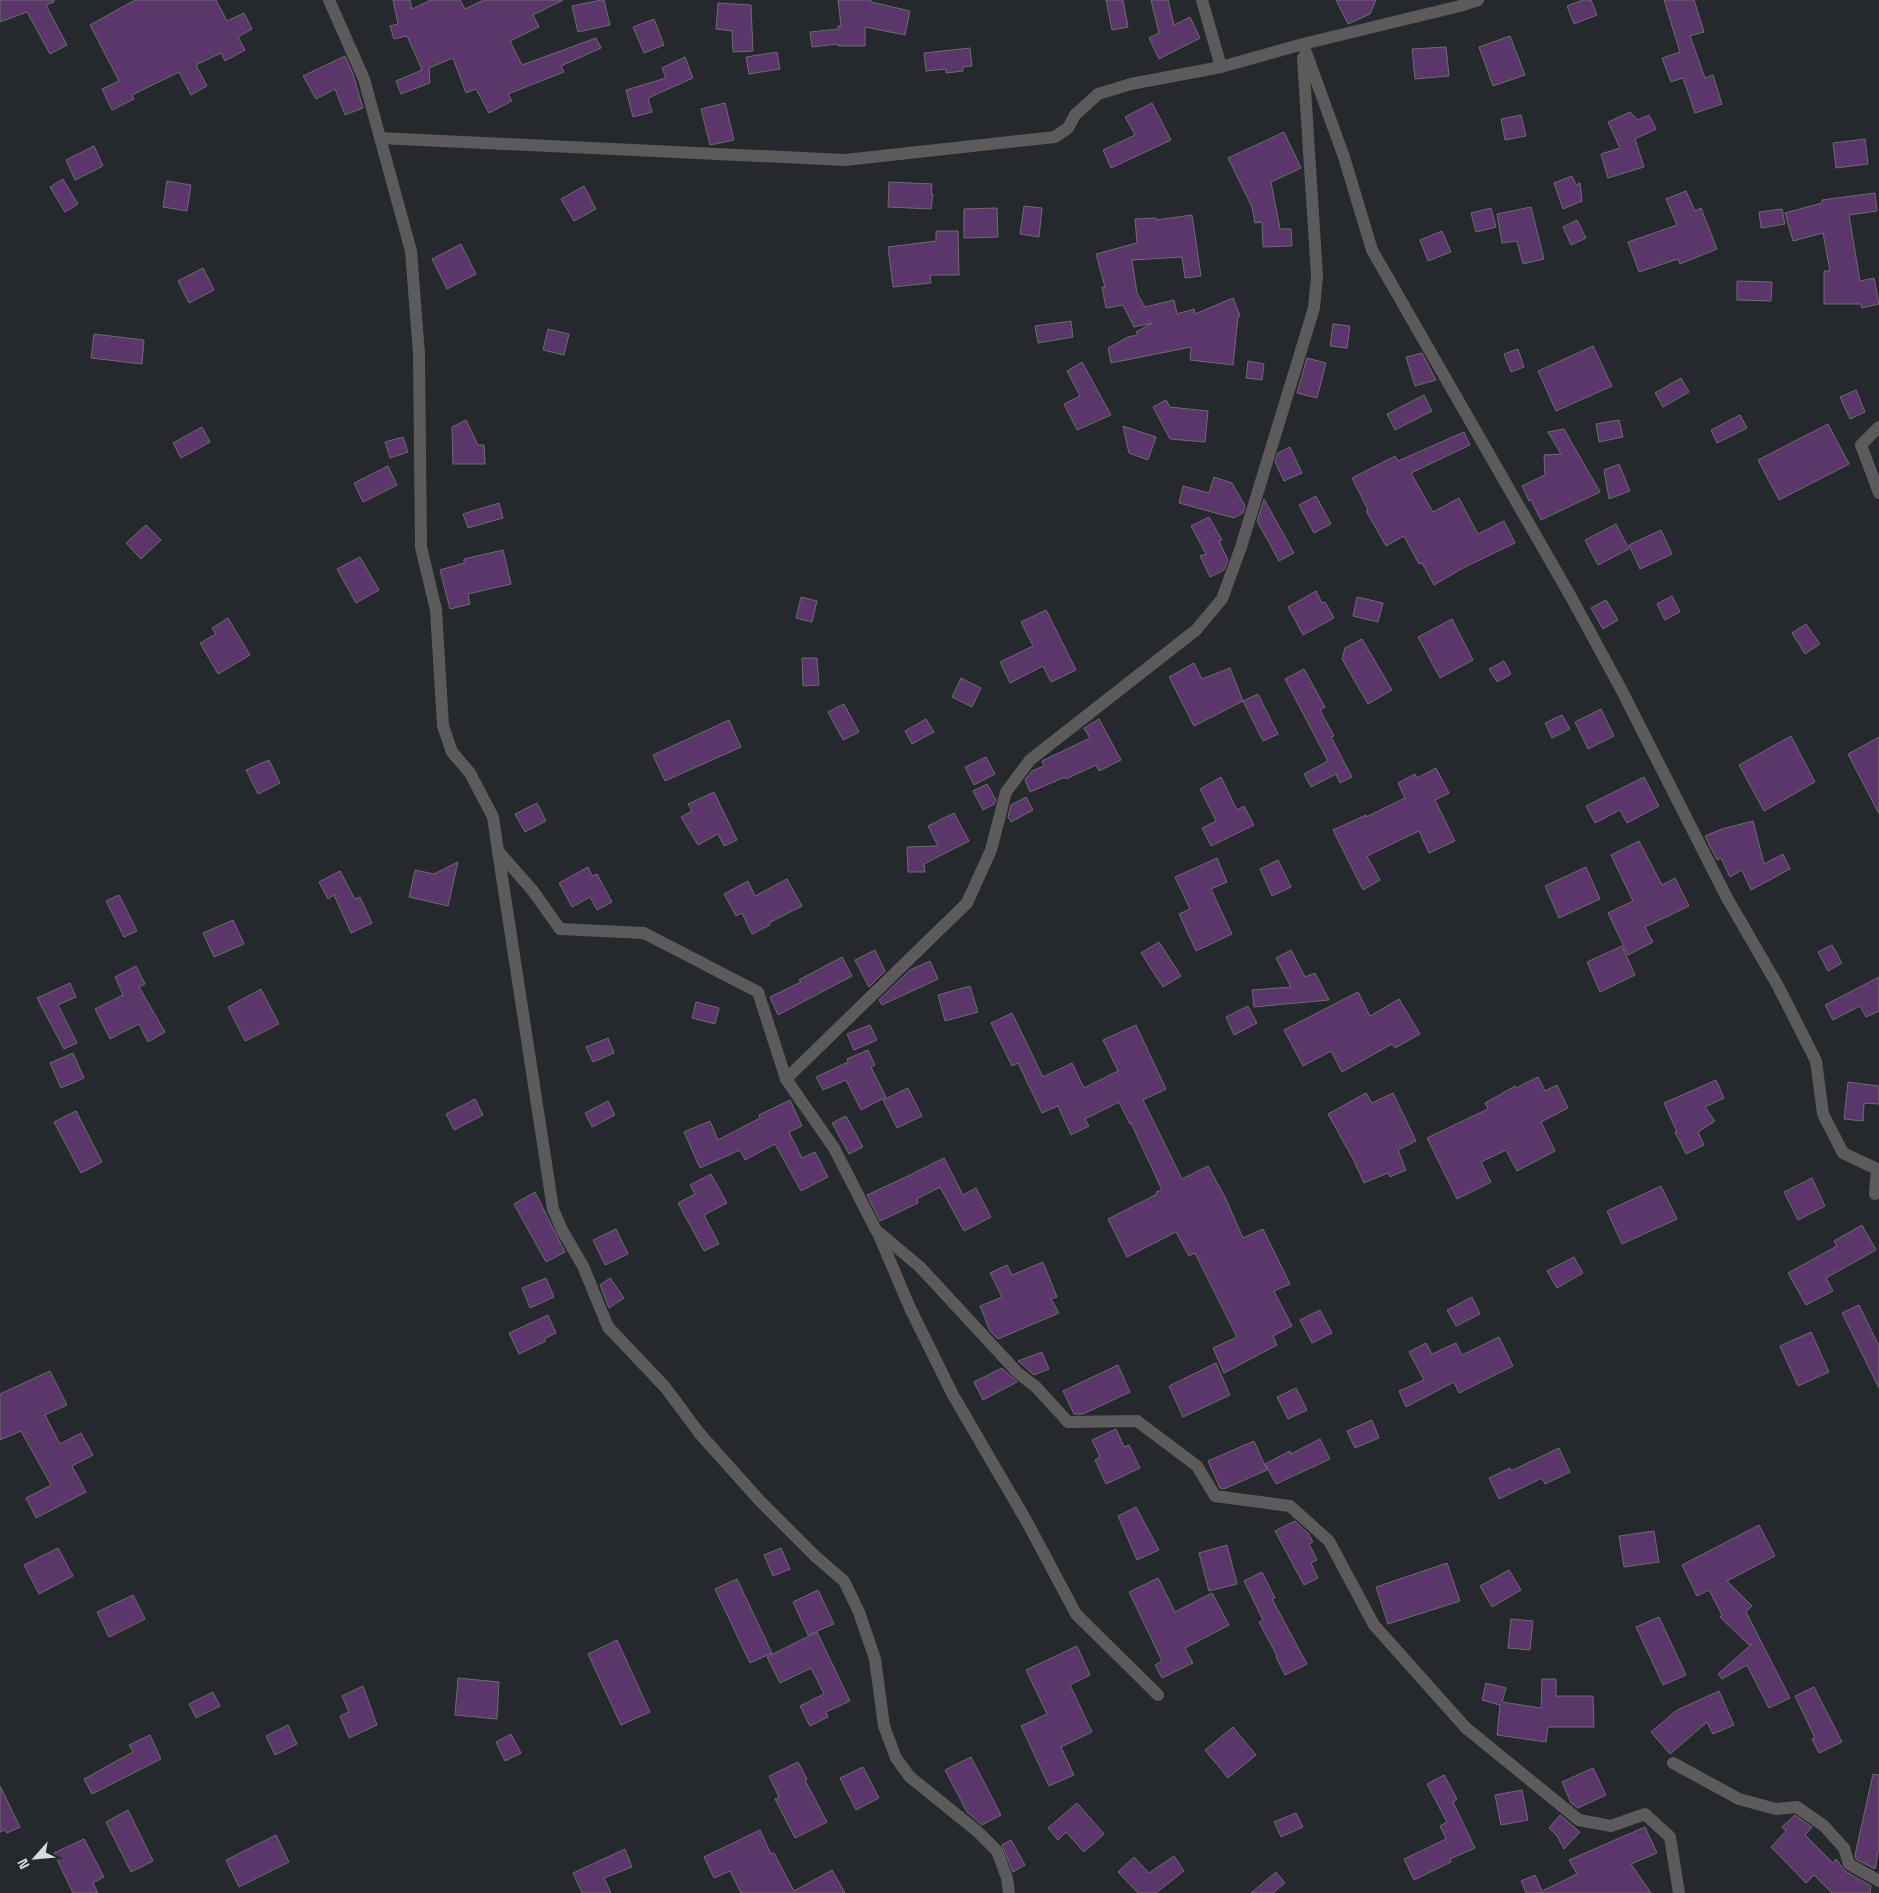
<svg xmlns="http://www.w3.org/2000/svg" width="1879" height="1893" font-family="'Space Grotesk',sans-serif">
<rect width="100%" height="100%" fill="#25282d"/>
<g fill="#5b366a" stroke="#6e6a70">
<polygon points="0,0 54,0 54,2 46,5 67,45 50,54 27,12 0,22"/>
<polygon points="135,0 216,0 227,21 244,13 252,29 238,37 245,50 225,61 221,53 196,65 207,86 191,95 179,72 132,95 134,99 112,110 102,89 119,81 90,25"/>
<polygon points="393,0 410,0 412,9 431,0 460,0 465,9 484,0 563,0 533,15 539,27 510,41 522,65 596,38 601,48 561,66 564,72 508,94 512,101 489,113 476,89 466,93 453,58 429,68 430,83 401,94 396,81 422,70 407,36 394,39 390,26 398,24"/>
<polygon points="601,0 604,0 610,25 578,32 572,6"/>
<polygon points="838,0 871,0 871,2 910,11 905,35 865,27 865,46 838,46 838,44 812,47 810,32 838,29 838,26 841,26"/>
<polygon points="1106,0 1123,0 1128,27 1112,30"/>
<polygon points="1151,0 1168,0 1174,25 1190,17 1200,38 1159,59 1149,38 1159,33"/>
<polygon points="1336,0 1376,0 1370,14 1348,24"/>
<polygon points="1583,0 1591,0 1597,15 1574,24 1567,6"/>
<polygon points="1664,0 1694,0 1704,32 1690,36 1705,78 1713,75 1722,104 1695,113 1683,78 1671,82 1662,58 1680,52"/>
<polygon points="718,3 751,5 753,51 733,52 732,31 716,29"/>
<polygon points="654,19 664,45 644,53 633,27"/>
<polygon points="1510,36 1525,75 1493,86 1479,47"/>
<polygon points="1446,47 1449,76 1415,79 1412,49"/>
<polygon points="970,48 972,66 963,67 963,71 946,73 946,69 926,71 924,53"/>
<polygon points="777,52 780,69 749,74 746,57"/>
<polygon points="345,56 353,74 363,108 345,115 335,89 316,99 303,76"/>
<polygon points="685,57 693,78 648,98 652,112 633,117 626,90 666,78 662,68"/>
<polygon points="725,103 734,140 710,145 701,109"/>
<polygon points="1152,103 1171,140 1111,168 1103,150 1135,135 1125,117"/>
<polygon points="1630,112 1638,120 1649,115 1656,129 1635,139 1644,167 1608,178 1601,154 1620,148 1608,122"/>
<polygon points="1521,115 1526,136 1505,140 1501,119"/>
<polygon points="1284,132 1301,168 1271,182 1280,229 1291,229 1292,246 1263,247 1262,222 1255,223 1252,207 1228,158"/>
<polygon points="1865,139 1868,164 1836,168 1833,143"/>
<polygon points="94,146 103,166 75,180 66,160"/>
<polygon points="1572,176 1576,185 1580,183 1582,201 1563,209 1554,183"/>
<polygon points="63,179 78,204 65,212 50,187"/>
<polygon points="167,181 191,185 187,211 163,207"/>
<polygon points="889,182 932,184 931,194 933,194 931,209 888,207"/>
<polygon points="584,186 596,209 574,221 561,199"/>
<polygon points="1686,191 1695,211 1701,208 1717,249 1680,264 1678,259 1639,272 1628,242 1677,225 1666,199"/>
<polygon points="1875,193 1877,211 1849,215 1860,281 1874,278 1879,304 1862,308 1861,304 1824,304 1824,271 1830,271 1823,233 1793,241 1785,213 1822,203 1822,200"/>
<polygon points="1024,206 1042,208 1039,237 1020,234"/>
<polygon points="1531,207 1544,259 1523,264 1517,241 1502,243 1497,214"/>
<polygon points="997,208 998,237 964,238 964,209"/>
<polygon points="1491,208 1496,227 1476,232 1471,213"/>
<polygon points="1782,209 1785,224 1761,228 1759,212"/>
<polygon points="1192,215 1201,276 1185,278 1182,257 1132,260 1137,293 1145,307 1174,300 1177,314 1194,309 1195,314 1233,298 1240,316 1238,317 1233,365 1190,360 1191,347 1111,363 1108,348 1128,337 1138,335 1136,332 1152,323 1134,327 1123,305 1106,308 1102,287 1105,287 1096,254 1137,243 1135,219 1156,218 1156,220"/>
<polygon points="1577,220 1586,238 1571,245 1563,227"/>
<polygon points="936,231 958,231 959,275 930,275 931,283 893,287 888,247 936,241"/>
<polygon points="1442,231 1451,252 1428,261 1420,240"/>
<polygon points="461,244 476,274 447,289 432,259"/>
<polygon points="203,268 214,290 189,303 178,281"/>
<polygon points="1737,281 1772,282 1771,301 1737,300"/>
<polygon points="1071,321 1073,337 1038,343 1035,326"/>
<polygon points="1333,324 1350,326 1347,348 1330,346"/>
<polygon points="548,329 569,334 564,355 543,350"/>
<polygon points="94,334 144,340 142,364 91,358"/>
<polygon points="1593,346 1612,386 1556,411 1538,371"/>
<polygon points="1518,349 1524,367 1511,372 1504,354"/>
<polygon points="1422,353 1436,380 1415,386 1406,357"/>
<polygon points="1307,358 1326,363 1317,398 1297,393"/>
<polygon points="1248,361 1264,364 1262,380 1246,378"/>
<polygon points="1082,362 1111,415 1077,430 1064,404 1080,396 1067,371"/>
<polygon points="1681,378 1689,392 1663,407 1655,393"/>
<polygon points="1856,390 1865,412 1850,419 1840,397"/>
<polygon points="1424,395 1432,411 1395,430 1387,414"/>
<polygon points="1166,400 1170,407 1208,411 1205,442 1170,439 1153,407"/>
<polygon points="1740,415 1747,428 1717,443 1711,430"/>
<polygon points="466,420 478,445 484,445 485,464 453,464 452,427"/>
<polygon points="1619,420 1623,437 1599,442 1596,424"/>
<polygon points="1828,424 1849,464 1779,500 1758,460"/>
<polygon points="1123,426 1156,437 1148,460 1129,453"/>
<polygon points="202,427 210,442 181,458 173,443"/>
<polygon points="1564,429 1600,492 1541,520 1531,500 1529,501 1522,486 1545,475 1544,455 1561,454 1548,432"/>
<polygon points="1464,432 1470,445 1411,473 1433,512 1459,498 1478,534 1504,521 1515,543 1463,568 1434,585 1422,563 1419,564 1404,536 1386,546 1366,511 1368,510 1352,478 1395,456 1398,461"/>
<polygon points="403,437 408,452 390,458 385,442"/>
<polygon points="1290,447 1302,473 1284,481 1275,462 1278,453"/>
<polygon points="1619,464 1630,491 1609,499 1604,470"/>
<polygon points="388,466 397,485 363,502 354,483"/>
<polygon points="1214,477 1232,483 1245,506 1243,513 1234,518 1179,503 1183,486 1209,493"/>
<polygon points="1316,496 1331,524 1314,533 1299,505"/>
<polygon points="1264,499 1294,553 1279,561 1257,521"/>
<polygon points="499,503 503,518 468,528 463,514"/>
<polygon points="1209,517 1222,540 1219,541 1228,560 1224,570 1210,577 1200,556 1206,554 1191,526"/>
<polygon points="1616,524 1629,549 1598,565 1585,540"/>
<polygon points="146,525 161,540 141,559 126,543"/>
<polygon points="1661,530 1672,554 1640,569 1629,545"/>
<polygon points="503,550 511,584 468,594 470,604 450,609 440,570 464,563 464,559"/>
<polygon points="360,557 379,590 356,603 337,569"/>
<polygon points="1316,591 1322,603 1325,602 1334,618 1303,635 1288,607"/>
<polygon points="1672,596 1680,612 1665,620 1657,604"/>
<polygon points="801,597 817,601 812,622 796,618"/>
<polygon points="1357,597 1383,603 1378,622 1353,616"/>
<polygon points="1606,600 1618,620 1603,629 1591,608"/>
<polygon points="1046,610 1076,670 1051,682 1043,666 1010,683 1000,662 1033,646 1021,622"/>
<polygon points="228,618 250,655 218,674 200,643 216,634 212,628"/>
<polygon points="1452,619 1473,660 1440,678 1418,637"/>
<polygon points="1806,624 1820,644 1805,654 1792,633"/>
<polygon points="1362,639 1392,690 1368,704 1342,659 1345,648"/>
<polygon points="802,658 817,658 819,685 803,686"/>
<polygon points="1504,661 1511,674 1497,682 1489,669"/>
<polygon points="1194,663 1202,679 1230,668 1243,701 1194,726 1169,677"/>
<polygon points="1304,669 1325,707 1320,710 1334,736 1331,737 1352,777 1340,783 1336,774 1311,787 1304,774 1328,761 1285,679"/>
<polygon points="961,678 981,688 972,707 952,697"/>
<polygon points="1258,694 1278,734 1263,741 1243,701"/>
<polygon points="844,704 859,732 843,740 828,712"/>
<polygon points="1601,709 1614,736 1588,749 1575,722"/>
<polygon points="1562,715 1570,729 1552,738 1545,723"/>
<polygon points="926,719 934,732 912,744 905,731"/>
<polygon points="1099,719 1121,760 1099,771 1096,765 1066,779 1065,777 1030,792 1025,780 1032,771 1044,766 1042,761 1090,738 1084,728"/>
<polygon points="729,720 741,747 665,781 653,755"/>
<polygon points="1791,736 1815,782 1764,811 1739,765"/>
<polygon points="1879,737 1879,814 1848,754"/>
<polygon points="986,757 995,774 974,785 965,767"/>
<polygon points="269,760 280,783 258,794 246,770"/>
<polygon points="1436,768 1449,793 1435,800 1455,841 1429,853 1419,831 1367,856 1380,880 1363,890 1333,830 1366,815 1366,817 1405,798 1398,783 1415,774 1417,778"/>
<polygon points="1221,777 1237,810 1244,806 1254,825 1211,846 1202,828 1216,821 1200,789"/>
<polygon points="1644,777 1659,806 1627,823 1620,810 1595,823 1586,806"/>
<polygon points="987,784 996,800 994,804 983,810 973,791"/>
<polygon points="714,792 737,840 724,846 718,834 698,845 681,817 692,811 688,804"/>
<polygon points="1026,797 1033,810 1011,822 1008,817 1011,805"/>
<polygon points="537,803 546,821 525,832 515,814"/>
<polygon points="954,813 969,841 924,864 925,872 908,872 907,847 938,846 928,826"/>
<polygon points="1753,821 1764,864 1783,854 1790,869 1751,890 1742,870 1730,877 1721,858 1717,860 1705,836 1722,829"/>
<polygon points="1639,841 1662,885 1675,878 1689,906 1645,927 1653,942 1628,955 1608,913 1633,901 1611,855"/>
<polygon points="1217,858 1227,882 1211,889 1232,934 1196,951 1179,914 1190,909 1175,877"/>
<polygon points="1278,860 1291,887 1272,896 1260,869"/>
<polygon points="458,862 448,906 409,897 415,870 434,874"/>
<polygon points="588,867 592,876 597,874 612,902 597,910 590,897 572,907 559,883"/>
<polygon points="1586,867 1600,899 1559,918 1545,886"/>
<polygon points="340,871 355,899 360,897 372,923 351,933 334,895 328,899 319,882"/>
<polygon points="787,879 802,906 769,923 770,925 752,934 742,913 736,916 724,894 748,881 755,896"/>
<polygon points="119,895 137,931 124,937 106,901"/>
<polygon points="233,920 244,944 214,957 203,933"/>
<polygon points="1159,942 1181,976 1163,987 1141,953"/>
<polygon points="1832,945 1842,963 1828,971 1818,952"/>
<polygon points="1622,946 1635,975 1600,992 1587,962"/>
<polygon points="875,950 885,971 869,987 855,960"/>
<polygon points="1291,950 1305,977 1315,973 1329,1000 1254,1007 1252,990 1291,987 1276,958"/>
<polygon points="842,957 852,976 778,1015 770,997 801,982 799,980"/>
<polygon points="930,961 938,979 882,1005 879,1000 910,970"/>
<polygon points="136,966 145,984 139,987 165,1032 148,1042 139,1024 110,1039 95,1009 123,995 115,977"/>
<polygon points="1879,977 1879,1011 1866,1017 1860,1006 1833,1020 1825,1005"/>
<polygon points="70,983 76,997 58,1005 77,1043 64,1049 37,998"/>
<polygon points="970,986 978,1012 945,1021 938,995"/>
<polygon points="261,989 279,1024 245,1041 228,1007"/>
<polygon points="1358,992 1370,1016 1399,999 1420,1034 1395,1048 1392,1044 1342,1072 1331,1051 1303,1066 1284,1030"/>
<polygon points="696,1002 719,1008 715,1024 692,1018"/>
<polygon points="1248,1006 1257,1023 1234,1035 1226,1017"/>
<polygon points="1012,1013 1043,1077 1072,1063 1084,1088 1118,1071 1103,1040 1136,1025 1166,1089 1143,1100 1182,1179 1208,1166 1225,1197 1243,1238 1263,1229 1290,1284 1274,1291 1292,1326 1273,1336 1277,1345 1224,1373 1213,1348 1237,1337 1195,1253 1189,1256 1176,1232 1127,1257 1108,1219 1157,1194 1156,1192 1162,1190 1131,1123 1130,1124 1119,1102 1085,1119 1089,1126 1071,1135 1058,1106 1042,1113 1018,1063 1012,1066 991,1023"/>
<polygon points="870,1025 877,1040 854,1050 847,1034"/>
<polygon points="608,1038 614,1053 593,1062 586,1047"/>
<polygon points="868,1050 875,1065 871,1067 886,1097 861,1110 846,1080 823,1090 816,1077 848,1062 847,1059"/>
<polygon points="73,1053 84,1078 61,1088 50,1063"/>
<polygon points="1538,1077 1545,1091 1557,1085 1568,1108 1541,1122 1555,1151 1517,1171 1506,1150 1481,1162 1491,1182 1457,1199 1427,1138 1488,1109 1485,1103 1515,1086 1516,1088"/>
<polygon points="1716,1080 1724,1098 1705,1107 1715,1121 1698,1132 1704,1145 1686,1154 1675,1132 1677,1132 1664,1103"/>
<polygon points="1848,1082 1879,1086 1879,1104 1864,1103 1863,1121 1844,1119"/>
<polygon points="908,1088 922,1116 897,1128 883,1100"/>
<polygon points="1366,1093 1372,1103 1393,1093 1416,1141 1398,1150 1406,1170 1390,1177 1388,1173 1364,1183 1353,1159 1328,1114"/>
<polygon points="475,1099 483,1115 454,1130 446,1114"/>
<polygon points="790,1100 802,1126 789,1132 802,1158 815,1152 828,1177 801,1191 775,1144 745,1160 740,1150 700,1168 684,1132 710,1121 718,1140 760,1118 759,1115"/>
<polygon points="608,1101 615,1115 592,1127 585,1113"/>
<polygon points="76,1111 102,1162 81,1173 54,1122"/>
<polygon points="846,1116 863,1147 849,1154 832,1123"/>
<polygon points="944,1158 963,1195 976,1188 991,1217 964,1231 940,1187 917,1199 918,1203 880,1221 867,1195 906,1177"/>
<polygon points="711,1174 727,1203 704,1215 719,1244 704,1251 678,1203 695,1194 690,1185"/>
<polygon points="1812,1178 1825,1206 1798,1220 1784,1192"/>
<polygon points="1661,1186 1677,1219 1622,1244 1607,1211"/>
<polygon points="535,1192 565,1252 546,1262 514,1204"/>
<polygon points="1862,1225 1876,1250 1826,1278 1833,1291 1806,1305 1788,1273 1837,1246 1834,1241"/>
<polygon points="616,1229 628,1254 605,1265 593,1240"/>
<polygon points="1574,1257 1583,1273 1557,1288 1547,1271"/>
<polygon points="1043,1262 1057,1297 1051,1299 1059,1313 998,1339 990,1331 980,1306 1002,1297 990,1273 1007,1265 1012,1275"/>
<polygon points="546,1278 554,1297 530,1308 522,1288"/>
<polygon points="610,1278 624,1298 609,1308 600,1285"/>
<polygon points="1472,1297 1480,1314 1456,1326 1447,1310"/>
<polygon points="1859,1305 1879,1346 1879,1388 1842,1313"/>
<polygon points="1320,1310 1332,1333 1312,1343 1300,1320"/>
<polygon points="548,1315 556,1333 544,1339 546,1341 519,1354 509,1333"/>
<polygon points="1811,1332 1829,1372 1798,1386 1780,1346"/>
<polygon points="1499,1337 1513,1366 1459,1393 1454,1382 1406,1407 1399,1391 1424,1380 1409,1352 1426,1343 1432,1354 1456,1343 1462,1355"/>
<polygon points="1042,1352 1049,1369 1034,1375 1018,1361"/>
<polygon points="1216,1363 1230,1395 1183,1417 1169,1386"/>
<polygon points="1118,1365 1130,1392 1083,1414 1074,1414 1063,1391"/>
<polygon points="1002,1368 1017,1382 983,1400 974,1382"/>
<polygon points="50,1371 67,1405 45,1415 60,1444 81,1433 93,1455 72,1466 86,1492 36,1518 26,1498 51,1485 21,1431 0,1440 0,1394"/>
<polygon points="1296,1388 1307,1410 1288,1419 1277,1397"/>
<polygon points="1372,1420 1379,1438 1355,1448 1347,1431"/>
<polygon points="1116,1429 1124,1447 1129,1445 1140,1468 1106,1484 1095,1460 1100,1457 1092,1440"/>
<polygon points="1320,1439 1330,1459 1276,1484 1265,1464 1290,1451 1291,1454"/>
<polygon points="1254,1441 1267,1470 1224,1489 1220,1488 1208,1461"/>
<polygon points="1559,1448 1570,1472 1545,1484 1542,1478 1499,1499 1489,1478 1510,1468 1511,1471"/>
<polygon points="1136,1507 1159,1550 1137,1560 1118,1516"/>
<polygon points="1295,1521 1308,1533 1313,1542 1309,1544 1317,1560 1311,1563 1318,1578 1304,1585 1275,1531"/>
<polygon points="1759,1525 1775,1556 1727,1581 1752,1606 1746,1612 1790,1698 1769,1708 1747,1665 1722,1679 1718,1674 1752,1644 1749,1645 1720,1617 1722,1615 1709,1590 1697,1596 1682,1565"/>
<polygon points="1654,1531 1659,1562 1624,1567 1619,1536"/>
<polygon points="1227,1545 1237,1584 1209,1591 1199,1553"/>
<polygon points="58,1548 73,1576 39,1594 24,1565"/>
<polygon points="781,1548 790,1569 773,1576 764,1555"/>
<polygon points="1447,1563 1460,1601 1388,1624 1376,1587"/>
<polygon points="1509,1570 1521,1590 1492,1607 1480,1586"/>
<polygon points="1262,1572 1275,1598 1272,1599 1307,1664 1285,1675 1276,1657 1277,1656 1259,1622 1263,1620 1244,1581"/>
<polygon points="1158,1578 1175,1612 1212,1593 1229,1625 1185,1648 1193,1663 1162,1678 1155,1665 1162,1661 1129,1592"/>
<polygon points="737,1579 772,1653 750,1663 715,1589"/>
<polygon points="818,1590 834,1624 808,1635 793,1602"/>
<polygon points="133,1595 145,1619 109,1637 97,1612"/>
<polygon points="1659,1617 1686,1675 1663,1685 1636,1627"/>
<polygon points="1511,1619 1533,1621 1530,1650 1508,1648"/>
<polygon points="817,1632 850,1701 826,1712 828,1717 810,1726 800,1706 824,1694 811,1668 780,1683 767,1657"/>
<polygon points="617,1640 650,1712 621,1725 588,1654"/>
<polygon points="1077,1646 1090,1675 1070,1685 1092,1732 1061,1747 1074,1775 1049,1786 1021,1726 1047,1714 1026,1670"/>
<polygon points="458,1678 499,1682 497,1719 455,1715"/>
<polygon points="1542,1679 1556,1679 1556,1696 1593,1696 1594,1727 1548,1727 1546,1742 1497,1735 1500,1705 1482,1700 1486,1683 1506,1688 1502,1702 1541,1708"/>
<polygon points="363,1686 377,1725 349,1738 340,1716 349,1712 342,1696"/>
<polygon points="1814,1687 1842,1742 1819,1753 1812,1739 1815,1738 1795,1696"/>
<polygon points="1719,1691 1734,1725 1713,1734 1707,1722 1670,1754 1651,1732 1677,1710"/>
<polygon points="213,1692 220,1706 196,1718 189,1704"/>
<polygon points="288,1725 297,1744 275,1755 266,1736"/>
<polygon points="1233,1727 1256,1755 1228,1778 1205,1750"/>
<polygon points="511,1734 521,1753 505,1761 496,1742"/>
<polygon points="150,1735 161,1759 92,1794 84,1779 133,1752 129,1745"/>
<polygon points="971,1757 1001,1815 982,1825 967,1812 945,1770"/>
<polygon points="798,1762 807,1779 805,1780 827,1822 795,1838 775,1799 779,1797 769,1776"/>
<polygon points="863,1767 879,1798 856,1810 840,1778"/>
<polygon points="1593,1768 1606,1795 1578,1808 1571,1803 1562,1782"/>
<polygon points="1873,1774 1879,1775 1879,1847 1875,1869 1856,1859 1855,1855"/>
<polygon points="1444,1775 1457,1799 1453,1802 1475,1848 1450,1859 1451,1862 1414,1880 1404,1859 1446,1839 1440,1826 1447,1822 1427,1784"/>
<polygon points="0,1786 20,1827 7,1833 5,1830 0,1832"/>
<polygon points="1522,1790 1528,1820 1501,1825 1495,1795"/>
<polygon points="1077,1803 1104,1834 1084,1852 1066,1832 1058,1840 1048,1828"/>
<polygon points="128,1810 153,1861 131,1872 106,1822"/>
<polygon points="1296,1813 1303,1827 1281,1837 1274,1822"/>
<polygon points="1560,1815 1580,1832 1564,1849 1557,1836 1549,1828"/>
<polygon points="1795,1815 1812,1827 1805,1835 1833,1863 1836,1859 1845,1871 1871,1886 1870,1893 1832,1893 1814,1875 1806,1883 1771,1847 1786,1831 1782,1827"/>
<polygon points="1645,1827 1657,1853 1631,1864 1651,1893 1526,1893 1521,1881 1535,1875 1542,1891 1577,1874 1569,1860"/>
<polygon points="760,1830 771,1854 774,1853 794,1891 832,1870 845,1893 741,1893 730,1871 714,1878 704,1857"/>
<polygon points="276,1835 289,1862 239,1887 226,1860"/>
<polygon points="84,1839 104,1877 93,1883 98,1893 73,1893 54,1853"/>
<polygon points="1011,1840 1025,1865 1013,1872 1002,1845"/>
<polygon points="625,1849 632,1867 604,1878 611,1893 582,1893 573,1873"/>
<polygon points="1174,1856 1184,1871 1156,1893 1138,1893 1118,1872 1134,1857 1149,1873"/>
<polygon points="1276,1872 1285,1883 1273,1893 1251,1893"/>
</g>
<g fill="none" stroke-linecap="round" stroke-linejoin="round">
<g stroke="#5d5a5c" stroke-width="12">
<polyline points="329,0 364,79 411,251 419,354 421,547 436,610 443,726 452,752 470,773 493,817 498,851 533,891 560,929 644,933 758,992 786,1079 834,1148 876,1230 920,1267 1018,1373 1036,1387 1068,1422 1137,1421 1197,1466 1215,1496 1290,1506 1329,1541 1374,1625 1466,1728 1579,1820 1611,1826 1645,1814 1670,1837 1679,1893"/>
<polyline points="1202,0 1221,67"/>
<polyline points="1303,44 1344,157 1372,250 1571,597 1621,689 1727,898 1778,986 1816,1061 1823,1114 1843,1153 1877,1169 1875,1194"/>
<polyline points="380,138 845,160 1055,137 1068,128 1075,115 1098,94 1131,84 1221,67 1303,44 1460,6 1478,0"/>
<polyline points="1879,427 1861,445 1879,493"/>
<polyline points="498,851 553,1209 562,1230 583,1266 608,1327 665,1387 700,1434 760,1501 815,1556 844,1581 859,1612 875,1659 884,1726 896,1758 910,1777 977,1831 997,1851 1007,1878 1009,1893"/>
<polyline points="786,1079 967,903 991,850 1006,792 1030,760 1196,630 1222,599 1241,547 1314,308 1317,276 1303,58"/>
<polyline points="878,1233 910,1308 953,1395 1027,1522 1076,1614 1158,1695"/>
<polyline points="1673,1763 1739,1799 1776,1809 1797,1807 1824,1826 1844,1848 1849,1864 1879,1881"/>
</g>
</g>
<g transform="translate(35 1858) rotate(243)" stroke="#25282d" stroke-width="4" paint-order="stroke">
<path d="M0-4L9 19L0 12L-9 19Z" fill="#d8dadd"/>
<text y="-8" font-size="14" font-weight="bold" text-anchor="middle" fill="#d8dadd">N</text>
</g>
</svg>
